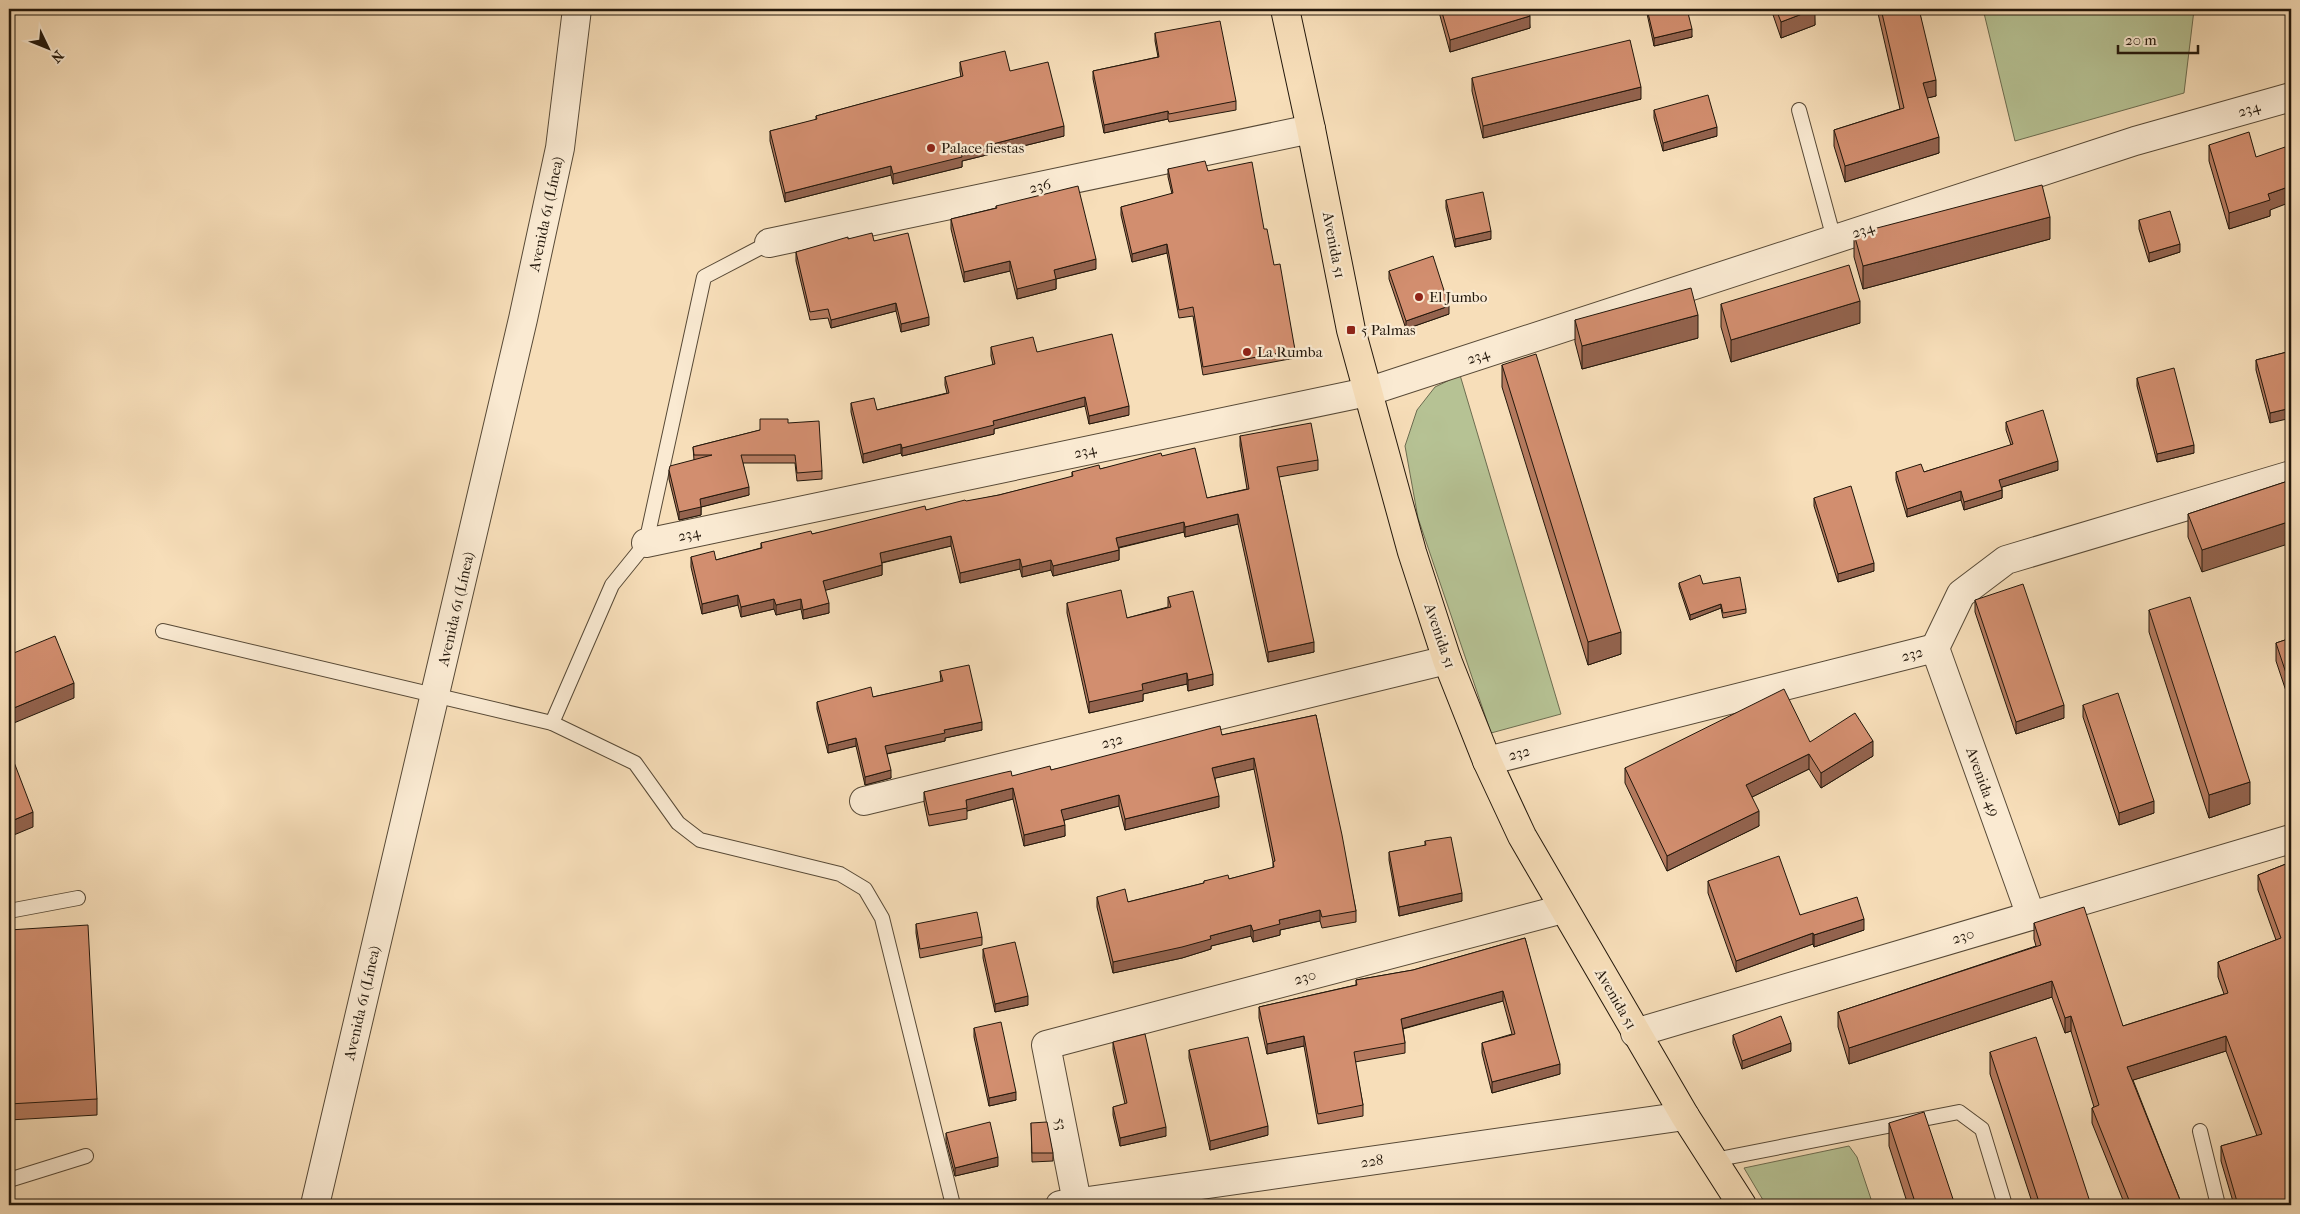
<svg xmlns="http://www.w3.org/2000/svg" width="2300" height="1214" font-family="'IM FELL French Canon',serif">
<rect width="100%" height="100%" fill="#f7deb9"/>
<filter id="stains"><feTurbulence type="fractalNoise" baseFrequency=".004" numOctaves="4"/><feColorMatrix values="0 0 0 0 .2 0 0 0 0 .09 0 0 0 0 .02 0 0 0 .5 -.17"/></filter>
<radialGradient id="worn" r=".72"><stop offset=".6" stop-color="#630" stop-opacity="0"/><stop offset="1" stop-color="#630" stop-opacity=".3"/></radialGradient>
<g fill="#b6c294" stroke="#6c6c50">
<polygon points="1983,9 2188,9 2194,10 2184,93 2015,141"/>
<polygon points="1460,375 1561,714 1491,733 1418,518 1405,446 1417,410 1435,387"/>
<polygon points="1849,1146 1857,1157 1873,1205 1766,1205 1744,1168"/>
</g>
<g fill="none" stroke-linecap="round" stroke-linejoin="round">
<g stroke="#574936" stroke-width="16">
<g id="service">
<polyline points="1799,110 1834,239"/>
<polyline points="163,631 552,723 635,763 678,823 700,840 840,874 865,889 882,918 953,1205"/>
<polyline points="552,723 612,585 646,543 704,277 769,243"/>
<polyline points="9,911 78,898"/>
<polyline points="2200,1131 2218,1205"/>
<polyline points="1714,1160 1959,1112 1982,1129 2005,1205"/>
<polyline points="9,1180 86,1156"/>
</g>
</g>
<g stroke="#574936" stroke-width="30">
<g id="minor">
<polyline points="769,243 1311,129"/>
<polyline points="646,543 1367,392 2135,141 2291,97"/>
<polyline points="1935,648 1961,594 2006,560 2291,475"/>
<polyline points="1935,648 2031,916"/>
<polyline points="1487,761 1935,648"/>
<polyline points="864,801 1447,660"/>
<polyline points="1077,1202 1046,1045 1563,909"/>
<polyline points="315,1205 523,319 560,148 577,9"/>
<polyline points="1060,1205 1685,1116"/>
</g>
</g>
<g stroke="#574936" stroke-width="30">
<polyline id="tertiary" points="1635,1033 2291,839"/>
</g>
<g stroke="#22170b" stroke-width="30">
<polyline id="primary" points="1285,9 1311,129 1351,330 1412,552 1447,660 1487,761 1522,836 1685,1116 1742,1205"/>
</g>
<use href="#service" stroke="#faead2" stroke-width="14"/>
<use href="#minor" stroke="#faead2" stroke-width="28"/>
<use href="#tertiary" stroke="#faead2" stroke-width="28"/>
<use href="#primary" stroke="#f7deb9" stroke-width="28"/>
</g>
<g fill="#b57a5f" stroke="#22170b">
<polygon points="1439,9 1528,9 1530,28 1450,52 1439,12"/>
<polygon points="1646,9 1687,9 1692,37 1654,46"/>
<polygon points="1771,9 1814,9 1815,25 1781,38"/>
<polygon points="1877,9 1919,9 1936,96 1927,98 1939,153 1845,182 1834,146 1834,130 1900,109"/>
<polygon points="1155,33 1236,101 1236,110 1169,122 1168,119 1104,133 1093,79 1093,71 1158,57 1155,41"/>
<polygon points="960,62 1010,71 1064,136 962,161 962,167 893,184 891,175 785,202 770,141 770,131 816,120 816,116 961,77 960,71"/>
<polygon points="1472,78 1641,99 1483,138 1472,91"/>
<polygon points="1654,110 1717,136 1663,151 1654,118"/>
<polygon points="2209,145 2270,210 2270,216 2229,229 2209,161"/>
<polygon points="1168,169 1208,171 1264,229 1295,350 1295,358 1203,375 1193,316 1179,318 1167,253 1132,262 1121,215 1121,207 1172,194 1168,177"/>
<polygon points="1446,200 1491,239 1455,247 1446,208"/>
<polygon points="996,206 1096,269 1056,279 1056,289 1017,299 1010,271 964,282 951,229 951,219 996,208"/>
<polygon points="2139,220 2180,252 2149,262 2139,229"/>
<polygon points="1854,234 2050,239 1863,289 1854,257"/>
<polygon points="848,239 874,241 929,325 901,332 896,311 831,328 828,318 810,320 796,261 796,252"/>
<polygon points="1389,271 1449,314 1406,329 1389,279"/>
<polygon points="1721,304 1860,323 1731,362 1721,327"/>
<polygon points="1575,320 1698,338 1582,369 1575,342"/>
<polygon points="991,347 1037,352 1129,415 1089,424 1085,406 994,429 994,434 902,456 901,453 863,463 851,412 851,403 877,410 947,393 945,385 945,377 993,365 991,356"/>
<polygon points="2291,351 2270,423 2256,370 2256,360"/>
<polygon points="1502,365 1621,654 1588,665 1502,387"/>
<polygon points="2137,378 2194,453 2157,462 2137,386"/>
<polygon points="2006,422 2058,470 2002,487 2002,498 1964,510 1961,500 1907,517 1896,480 1896,472 1924,472 2011,445 2006,430"/>
<polygon points="788,423 822,471 822,479 797,481 795,463 743,463 749,495 701,507 701,515 679,520 669,479 669,470 694,460 693,447"/>
<polygon points="1240,436 1318,460 1318,470 1279,477 1314,652 1268,662 1238,524 1185,537 1184,532 1119,548 1119,560 1053,576 1051,570 1022,577 1020,569 960,583 951,546 882,563 882,575 825,590 829,613 803,619 801,609 776,615 774,609 741,617 738,605 702,614 691,567 691,557 716,560 761,548 761,543 812,534 999,495 1072,477 1072,472 1100,469 1162,456 1207,498 1247,489 1240,446"/>
<polygon points="2291,480 2202,572 2188,537 2188,514"/>
<polygon points="1814,498 1874,571 1838,582 1814,506"/>
<polygon points="1679,583 1703,584 1746,609 1746,613 1723,618 1721,608 1690,620 1679,587"/>
<polygon points="1168,597 1213,685 1188,691 1187,684 1143,694 1143,701 1089,713 1067,613 1067,603 1127,618 1168,607"/>
<polygon points="1975,600 2064,718 2016,734 1975,612"/>
<polygon points="2149,610 2250,804 2209,818 2149,632"/>
<polygon points="2291,638 2291,706 2276,661 2276,643"/>
<polygon points="940,671 982,730 945,738 945,741 887,754 891,778 865,785 856,746 828,753 817,709 817,702 873,697 941,682"/>
<polygon points="2083,705 2154,813 2119,825 2083,717"/>
<polygon points="1316,715 1356,911 1356,922 1322,928 1320,921 1280,930 1280,935 1253,942 1251,936 1211,946 1211,949 1182,958 1113,973 1097,907 1097,897 1128,902 1204,883 1204,881 1229,879 1273,868 1273,862 1254,769 1215,778 1219,807 1125,830 1119,806 1064,820 1065,836 1024,846 1013,799 967,811 967,819 929,826 924,802 924,792 1051,770 1222,735"/>
<polygon points="1810,742 1873,756 1821,788 1809,769 1752,797 1759,826 1667,871 1625,783 1625,768"/>
<polygon points="1425,841 1462,901 1399,916 1389,860 1389,852 1425,846"/>
<polygon points="2291,862 2291,1205 2234,1205 2221,1161 2221,1146 2257,1136 2226,1051 2133,1080 2182,1205 2125,1205 2092,1123 2092,1108 2094,1107 2071,1031 2065,1033 2052,997 1849,1064 1838,1027 1838,1012 2036,946 2034,939 2034,923 2123,1026 2224,994 2218,977 2218,962 2276,940 2258,890 2258,875"/>
<polygon points="1708,881 1800,915 1864,930 1814,947 1813,944 1736,972 1708,893"/>
<polygon points="916,924 982,937 982,945 920,958 916,933"/>
<polygon points="9,930 97,1099 97,1115 9,1120"/>
<polygon points="1525,938 1560,1074 1492,1093 1482,1053 1482,1043 1512,1034 1503,1001 1403,1029 1405,1043 1405,1053 1355,1062 1363,1105 1363,1116 1318,1124 1304,1046 1267,1054 1259,1018 1259,1007 1356,985 1356,980 1413,970"/>
<polygon points="983,949 1028,1005 995,1012 983,958"/>
<polygon points="974,1028 1016,1100 989,1106 974,1037"/>
<polygon points="1733,1035 1791,1051 1742,1069 1733,1043"/>
<polygon points="1113,1042 1166,1136 1120,1146 1113,1115 1113,1107 1125,1104 1113,1050"/>
<polygon points="1189,1050 1268,1135 1210,1150 1189,1058"/>
<polygon points="1990,1052 2091,1205 2033,1205 1990,1074"/>
<polygon points="1031,1123 1053,1153 1053,1161 1032,1162"/>
<polygon points="1889,1123 1955,1205 1908,1205 1889,1146"/>
<polygon points="946,1133 998,1166 955,1176 946,1141"/>
</g>
<g fill="#93634e" stroke="#22170b">
<polygon points="1815,9 1815,25 1781,38 1781,22"/>
<polygon points="1530,16 1530,28 1450,52 1450,40"/>
<polygon points="1692,29 1692,37 1654,46 1654,38"/>
<polygon points="1936,80 1936,96 1923,99 1923,83"/>
<polygon points="1641,87 1641,99 1483,138 1483,126"/>
<polygon points="1168,111 1168,119 1104,133 1104,125"/>
<polygon points="1064,126 1064,136 962,161 962,167 893,184 893,174 961,152"/>
<polygon points="1717,127 1717,136 1663,151 1663,143"/>
<polygon points="1939,137 1939,153 1845,182 1845,166"/>
<polygon points="891,166 891,175 785,202 785,193"/>
<polygon points="2291,186 2291,202 2270,210 2270,216 2229,229 2229,213 2268,194"/>
<polygon points="2050,217 2050,239 1863,289 1863,266"/>
<polygon points="1491,231 1491,239 1455,247 1455,239"/>
<polygon points="1167,244 1167,253 1132,262 1132,254"/>
<polygon points="2180,244 2180,252 2149,262 2149,253"/>
<polygon points="1096,259 1096,269 1056,279 1056,289 1017,299 1017,289 1054,270"/>
<polygon points="1010,261 1010,271 964,282 964,272"/>
<polygon points="1860,301 1860,323 1731,362 1731,340"/>
<polygon points="896,303 896,311 831,328 831,320"/>
<polygon points="1449,306 1449,314 1406,329 1406,321"/>
<polygon points="1698,315 1698,338 1582,369 1582,346"/>
<polygon points="929,317 929,325 901,332 901,324"/>
<polygon points="1085,397 1085,406 994,429 994,434 902,456 902,448 993,421"/>
<polygon points="1129,406 1129,415 1089,424 1089,416"/>
<polygon points="2291,408 2291,418 2270,423 2270,413"/>
<polygon points="901,444 901,453 863,463 863,454"/>
<polygon points="2194,445 2194,453 2157,462 2157,454"/>
<polygon points="2058,461 2058,470 1999,488 1999,480"/>
<polygon points="749,487 749,495 701,507 701,515 679,520 679,512 700,499"/>
<polygon points="2002,490 2002,498 1964,510 1964,502"/>
<polygon points="1961,491 1961,500 1907,517 1907,509"/>
<polygon points="1238,514 1238,524 1185,537 1185,527"/>
<polygon points="2291,521 2291,543 2202,572 2202,550"/>
<polygon points="1184,522 1184,532 1116,548 1116,538"/>
<polygon points="951,536 951,546 880,563 880,553"/>
<polygon points="1119,550 1119,560 1053,576 1053,566"/>
<polygon points="1020,559 1020,569 960,583 960,573"/>
<polygon points="1051,560 1051,570 1022,577 1022,567"/>
<polygon points="1874,563 1874,571 1838,582 1838,574"/>
<polygon points="882,565 882,575 823,591 823,581"/>
<polygon points="738,595 738,605 702,614 702,604"/>
<polygon points="774,599 774,609 741,617 741,607"/>
<polygon points="801,599 801,609 776,615 776,605"/>
<polygon points="829,603 829,613 803,619 803,610"/>
<polygon points="1721,604 1721,608 1690,620 1690,615"/>
<polygon points="1621,632 1621,654 1588,665 1588,642"/>
<polygon points="1314,642 1314,652 1268,662 1268,652"/>
<polygon points="1187,673 1187,684 1143,694 1143,701 1089,713 1089,702 1142,684"/>
<polygon points="1213,674 1213,685 1188,691 1188,680"/>
<polygon points="74,683 74,698 9,725 9,710"/>
<polygon points="2064,705 2064,718 2016,734 2016,722"/>
<polygon points="982,722 982,730 945,738 945,741 885,754 885,746 944,730"/>
<polygon points="856,738 856,746 828,753 828,745"/>
<polygon points="1873,741 1873,756 1821,788 1821,773"/>
<polygon points="1809,754 1809,769 1746,800 1746,785"/>
<polygon points="1254,758 1254,769 1212,779 1212,768"/>
<polygon points="891,770 891,778 865,785 865,777"/>
<polygon points="2250,782 2250,804 2209,818 2209,795"/>
<polygon points="1013,788 1013,799 967,811 966,800"/>
<polygon points="1119,795 1119,806 1061,821 1061,810"/>
<polygon points="1219,796 1219,807 1125,830 1125,819"/>
<polygon points="2154,801 2154,813 2119,825 2119,813"/>
<polygon points="1759,811 1759,826 1667,871 1667,856"/>
<polygon points="33,812 33,827 9,837 9,822"/>
<polygon points="1065,825 1065,836 1024,846 1024,835"/>
<polygon points="1462,893 1462,901 1399,916 1399,907"/>
<polygon points="1320,910 1320,921 1280,930 1280,935 1253,942 1253,931 1279,920"/>
<polygon points="1864,919 1864,930 1814,947 1814,935"/>
<polygon points="1251,925 1251,936 1211,946 1211,949 1182,958 1113,973 1113,962 1210,936"/>
<polygon points="1813,933 1813,944 1736,972 1736,961"/>
<polygon points="2052,981 2052,997 1849,1064 1849,1048"/>
<polygon points="1503,991 1503,1001 1401,1029 1401,1019"/>
<polygon points="1028,996 1028,1005 995,1012 995,1004"/>
<polygon points="2071,1016 2071,1031 2065,1033 2065,1018"/>
<polygon points="1304,1036 1304,1046 1267,1054 1267,1044"/>
<polygon points="2226,1036 2226,1051 2127,1082 2127,1067"/>
<polygon points="1791,1043 1791,1051 1742,1069 1742,1061"/>
<polygon points="1560,1064 1560,1074 1492,1093 1492,1082"/>
<polygon points="1016,1092 1016,1100 989,1106 989,1098"/>
<polygon points="1268,1126 1268,1135 1210,1150 1210,1141"/>
<polygon points="1166,1127 1166,1136 1120,1146 1120,1138"/>
<polygon points="998,1157 998,1166 955,1176 955,1168"/>
</g>
<g fill="#d28e6f" stroke="#22170b">
<polygon points="1441,9 1528,9 1530,16 1450,40"/>
<polygon points="1647,9 1687,9 1692,29 1654,38"/>
<polygon points="1776,9 1815,9 1781,22"/>
<polygon points="1881,9 1919,9 1936,80 1923,83 1939,137 1845,166 1834,130 1904,108"/>
<polygon points="1220,21 1236,101 1169,114 1168,111 1104,125 1093,71 1159,57 1155,33"/>
<polygon points="1630,40 1641,87 1483,126 1472,78"/>
<polygon points="1005,51 1010,71 1048,62 1064,126 961,152 962,157 893,174 891,166 785,193 770,131 817,119 816,116 963,76 960,62"/>
<polygon points="1708,95 1717,127 1663,143 1654,110"/>
<polygon points="2249,132 2256,157 2291,145 2291,186 2268,194 2270,200 2229,213 2209,145"/>
<polygon points="1205,161 1208,171 1252,162 1264,229 1267,229 1274,265 1280,264 1295,350 1203,367 1193,307 1179,310 1167,244 1132,254 1121,207 1173,193 1168,169"/>
<polygon points="2042,185 2050,217 1863,266 1854,234"/>
<polygon points="1078,186 1096,259 1054,270 1056,279 1017,289 1010,261 964,272 951,219 997,208 996,206"/>
<polygon points="1483,192 1491,231 1455,239 1446,200"/>
<polygon points="2170,211 2180,244 2149,253 2139,220"/>
<polygon points="872,233 874,241 908,233 929,317 901,324 896,303 831,320 828,309 810,312 796,252 848,237 848,239"/>
<polygon points="1433,256 1449,306 1406,321 1389,271"/>
<polygon points="1849,265 1860,301 1731,340 1721,304"/>
<polygon points="1691,288 1698,315 1582,346 1575,320"/>
<polygon points="1112,334 1129,406 1089,416 1085,397 993,421 994,425 902,448 901,444 863,454 851,403 874,398 877,410 949,393 945,377 995,364 991,347 1033,337 1037,352"/>
<polygon points="2291,351 2291,408 2270,413 2256,360"/>
<polygon points="1536,354 1621,632 1588,642 1502,365"/>
<polygon points="2174,368 2194,445 2157,454 2137,378"/>
<polygon points="2043,410 2058,461 1999,480 2002,490 1964,502 1961,491 1907,509 1896,472 1921,464 1924,472 2013,444 2006,422"/>
<polygon points="760,419 788,419 788,423 819,421 822,471 797,473 795,455 741,455 749,487 700,499 701,507 679,512 669,470 670,466 712,455 694,455 693,447 760,430"/>
<polygon points="1311,423 1318,460 1277,467 1314,642 1268,652 1238,514 1185,527 1184,522 1116,538 1119,550 1053,566 1051,560 1022,567 1020,559 960,573 951,536 880,553 882,565 823,581 829,603 803,610 801,599 776,605 774,599 741,607 738,595 702,604 691,557 714,551 716,560 762,548 761,543 811,531 812,534 925,506 926,510 965,500 966,501 999,495 1073,476 1072,472 1099,465 1100,469 1161,453 1162,456 1195,448 1207,498 1249,489 1240,436"/>
<polygon points="2291,480 2291,521 2202,550 2188,514"/>
<polygon points="1851,486 1874,563 1838,574 1814,498"/>
<polygon points="1700,575 1703,584 1740,577 1746,609 1723,613 1721,604 1690,615 1679,583"/>
<polygon points="2023,584 2064,705 2016,722 1975,600"/>
<polygon points="1121,590 1127,618 1171,607 1168,597 1193,591 1213,674 1188,680 1187,673 1142,684 1143,690 1089,702 1067,603"/>
<polygon points="2190,597 2250,782 2209,795 2149,610"/>
<polygon points="55,636 74,683 9,710 9,655"/>
<polygon points="2291,638 2291,688 2276,643"/>
<polygon points="969,665 982,722 944,730 945,733 885,746 891,770 865,777 856,738 828,745 817,702 871,687 873,697 943,681 940,671"/>
<polygon points="1784,689 1810,742 1855,713 1873,741 1821,773 1809,754 1746,785 1759,811 1667,856 1625,768"/>
<polygon points="2118,693 2154,801 2119,813 2083,705"/>
<polygon points="1316,715 1342,835 1356,911 1322,917 1320,910 1279,920 1280,924 1253,931 1251,925 1210,936 1211,939 1182,947 1113,962 1097,897 1125,889 1128,902 1204,883 1204,881 1228,875 1229,879 1274,867 1273,862 1275,861 1254,758 1212,768 1219,796 1125,819 1119,795 1061,810 1065,825 1024,835 1013,788 966,800 967,808 929,815 924,792 1002,773 1011,771 1012,776 1050,766 1051,770 1220,726 1222,735"/>
<polygon points="9,749 33,812 9,822"/>
<polygon points="1451,837 1462,893 1399,907 1389,852 1426,845 1425,841"/>
<polygon points="1779,856 1800,915 1857,897 1864,919 1814,935 1813,933 1736,961 1708,881"/>
<polygon points="2291,862 2291,1205 2238,1205 2221,1146 2262,1134 2226,1036 2127,1067 2182,1205 2131,1205 2092,1108 2099,1105 2071,1016 2065,1018 2052,981 1849,1048 1838,1012 2041,945 2034,923 2084,907 2123,1026 2228,993 2218,962 2281,938 2258,875"/>
<polygon points="977,912 982,937 920,949 916,924"/>
<polygon points="88,925 97,1099 9,1104 9,930"/>
<polygon points="1525,938 1560,1064 1492,1082 1482,1043 1515,1034 1503,991 1401,1019 1405,1043 1354,1052 1363,1105 1318,1114 1304,1036 1267,1044 1259,1007 1357,985 1356,980 1413,970"/>
<polygon points="1015,942 1028,996 995,1004 983,949"/>
<polygon points="1781,1016 1791,1043 1742,1061 1733,1035"/>
<polygon points="1001,1022 1016,1092 989,1098 974,1028"/>
<polygon points="1145,1034 1166,1127 1120,1138 1113,1107 1127,1103 1113,1042"/>
<polygon points="1248,1037 1268,1126 1210,1141 1189,1050"/>
<polygon points="2036,1037 2091,1205 2040,1205 1990,1052"/>
<polygon points="1924,1112 1955,1205 1916,1205 1889,1123"/>
<polygon points="990,1122 998,1157 955,1168 946,1133"/>
<polygon points="1047,1122 1053,1153 1032,1153 1031,1123"/>
</g>
<g fill="#8f2418" stroke="#faead2" stroke-width="2">
<circle cx="931" cy="148" r="5"/>
<circle cx="1419" cy="297" r="5"/>
<rect x="1346" y="325" width="10" height="10" rx="2.5"/>
<circle cx="1247" cy="352" r="5"/>
</g>
<g text-anchor="middle" stroke-width="4.5" stroke-linejoin="round" paint-order="stroke">
<g font-size="15" fill="#22170b" stroke="#faead2">
<text transform="translate(2249 109) rotate(-16)" y="5">234</text>
<text transform="translate(1040 186) rotate(-12)" y="5">236</text>
<text transform="translate(546 214) rotate(-78)" y="5">Avenida 61 (Línea)</text>
<text transform="translate(1863 230) rotate(-18)" y="5">234</text>
<text transform="translate(1334 245) rotate(79)" y="5">Avenida 51</text>
<text transform="translate(1478 356) rotate(-18)" y="5">234</text>
<text transform="translate(1085 451) rotate(-12)" y="5">234</text>
<text transform="translate(689 534) rotate(-12)" y="5">234</text>
<text transform="translate(456 609) rotate(-77)" y="5">Avenida 61 (Línea)</text>
<text transform="translate(1440 636) rotate(71)" y="5">Avenida 51</text>
<text transform="translate(1912 654) rotate(-14)" y="5">232</text>
<text transform="translate(1112 741) rotate(-14)" y="5">232</text>
<text transform="translate(1519 753) rotate(-14)" y="5">232</text>
<text transform="translate(1983 782) rotate(70)" y="5">Avenida 49</text>
<text transform="translate(1963 936) rotate(-17)" y="5">230</text>
<text transform="translate(1305 977) rotate(-15)" y="5">230</text>
<text transform="translate(1616 999) rotate(60)" y="5">Avenida 51</text>
<text transform="translate(362 1003) rotate(-77)" y="5">Avenida 61 (Línea)</text>
<text transform="translate(1061 1124) rotate(79)" y="5">53</text>
<text transform="translate(1372 1161) rotate(-8)" y="5">228</text>
</g>
<g font-size="15" fill="#22170b" stroke="#faead2" text-anchor="start">
<text x="941" y="153">Palace fiestas</text>
<text x="1429" y="302">El Jumbo</text>
<text x="1361" y="335">5 Palmas</text>
<text x="1257" y="357">La Rumba</text>
</g>
</g>
<rect width="2300" height="1214" fill="none" stroke="#f7deb9" stroke-width="30"/>
<rect x="10" y="10" width="2280" height="1194" fill="none" stroke="#22170b" stroke-width="2.5"/>
<rect x="15" y="15" width="2270" height="1184" fill="none" stroke="#22170b"/>
<g transform="translate(48 48) rotate(133)" stroke="#faead2" stroke-width="4" paint-order="stroke">
<path d="M0-4L9 19L0 12L-9 19Z" fill="#22170b"/>
<text y="-8" font-size="14" font-weight="bold" text-anchor="middle" fill="#22170b">N</text>
</g>
<path d="M2118 45v8h80v-8" fill="none" stroke="#22170b" stroke-width="2.5"/>
<text x="2125" y="45" font-size="15" fill="#22170b" stroke="#faead2" stroke-width="4" paint-order="stroke">20 m</text>
<rect width="100%" height="100%" filter="url(#stains)"/>
<rect width="100%" height="100%" fill="url(#worn)"/>
</svg>
